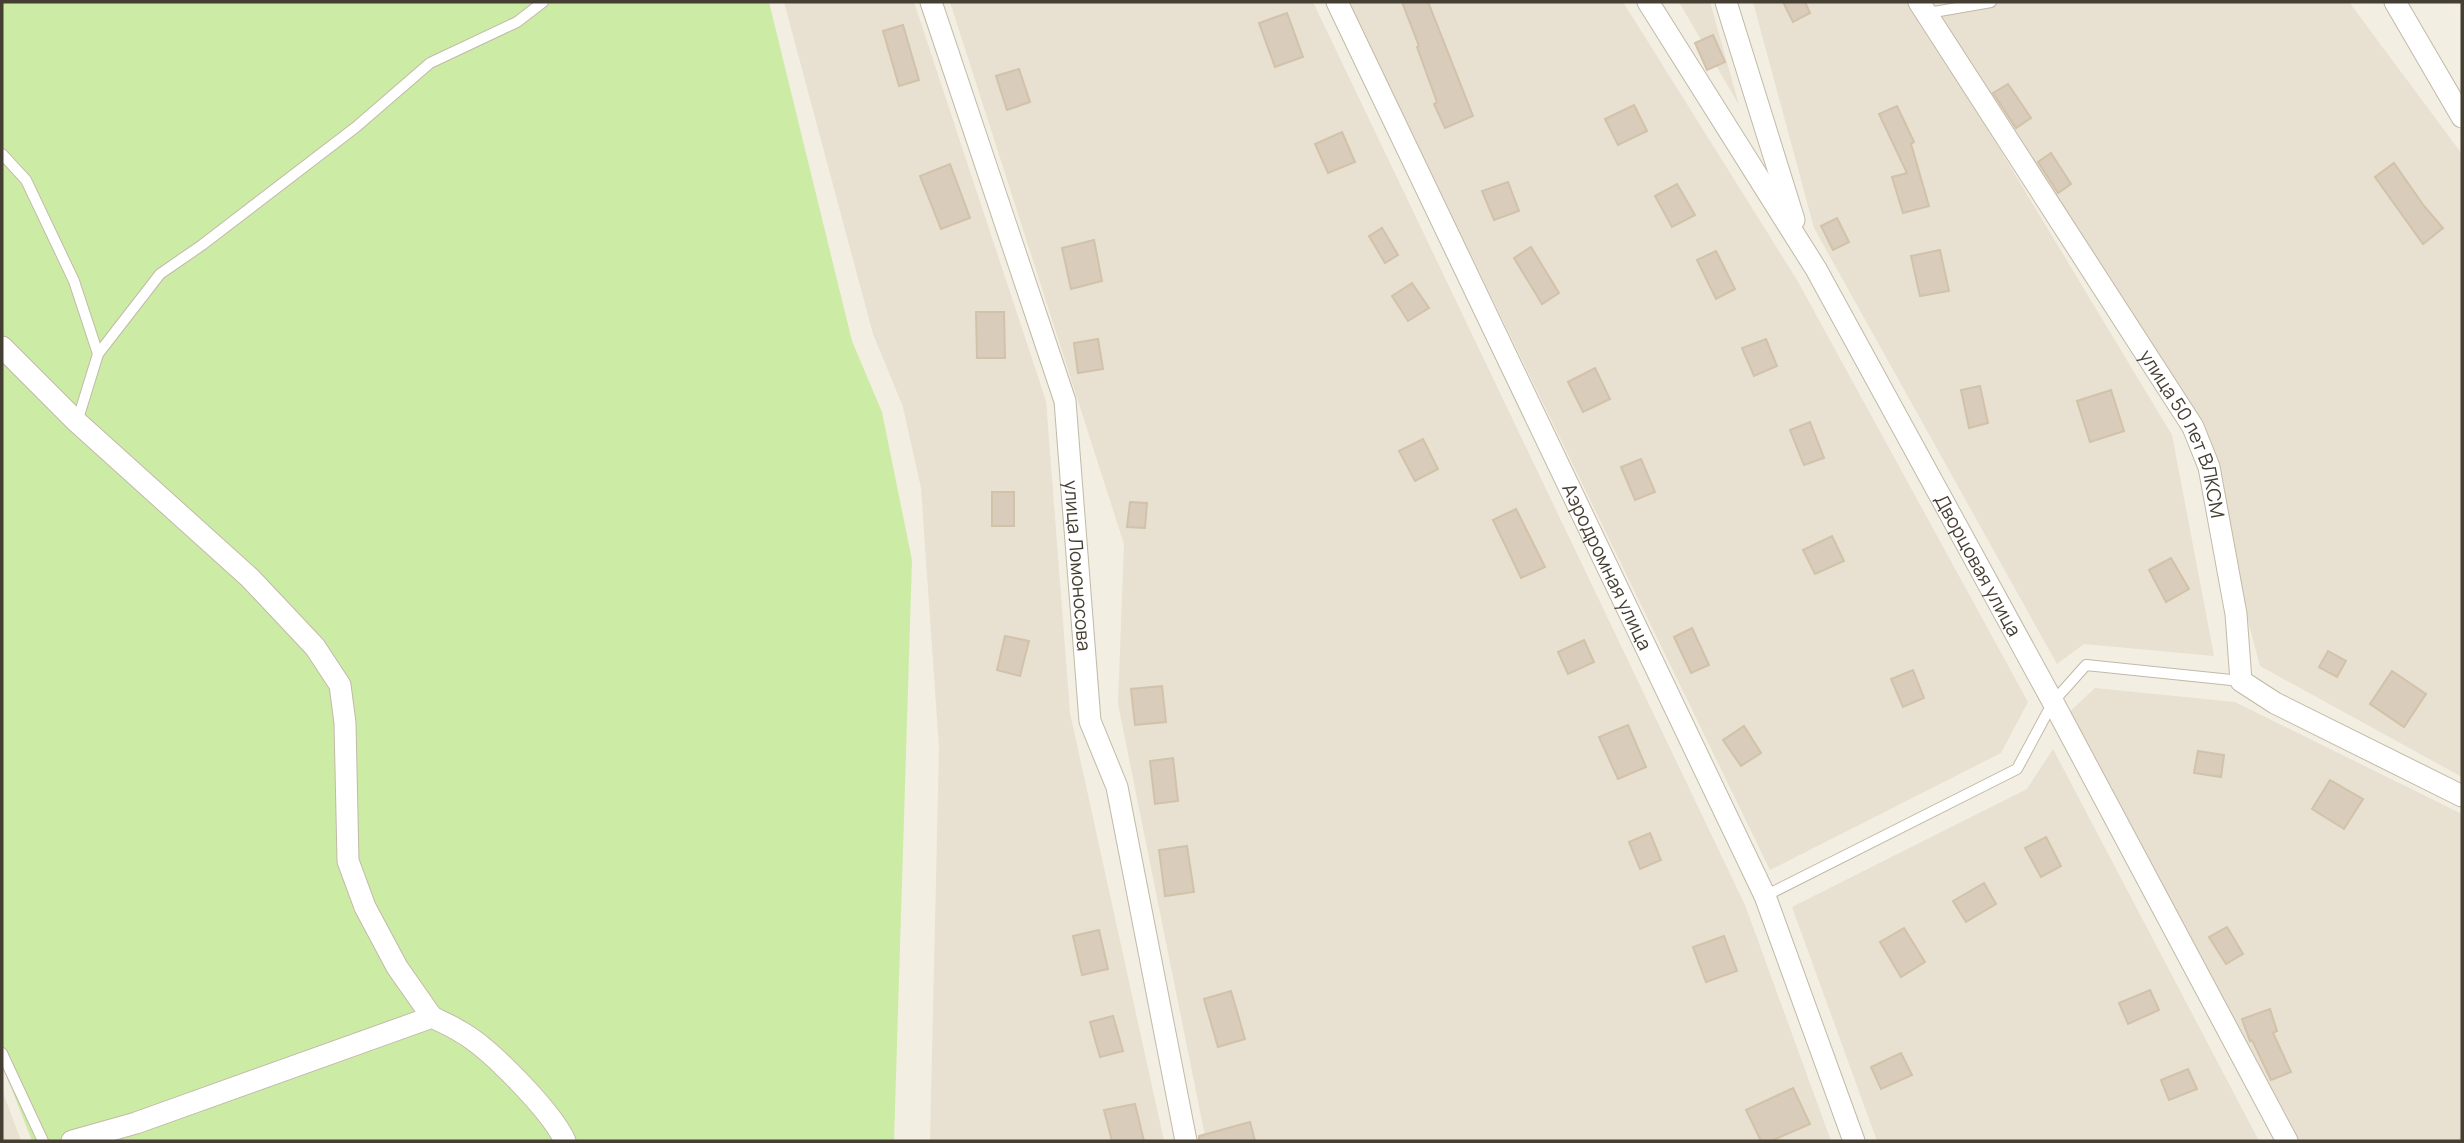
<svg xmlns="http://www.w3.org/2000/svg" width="2464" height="1143" font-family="Manrope,sans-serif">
<rect width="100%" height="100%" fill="#f3eee2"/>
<g fill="#e8e0d0">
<polygon points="784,2 914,2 1046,401 1070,713 1164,1141 930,1141 939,748 921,488 903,407 873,334"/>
<polygon points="950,2 1313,2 1745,905 1831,1141 1206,1141 1118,704 1124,544"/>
<polygon points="1348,2 1623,2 1797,280 2028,702 2001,753 1770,870"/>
<polygon points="1679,2 1710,2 1739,105"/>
<polygon points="1753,2 1911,2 2172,435 2214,656 2084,644 2057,664 1814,228"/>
<polygon points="1976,2 2349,2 2462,154 2462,777 2260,666 2198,433 1934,19"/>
<polygon points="2095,688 2235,702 2462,814 2462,1141 2293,1141 2064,717"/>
<polygon points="2053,749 2259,1141 1877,1141 1792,907 2027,789"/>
<polygon points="2,1090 21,1141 2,1141"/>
</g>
<polygon fill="#cceca6" points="2,2 769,2 852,341 882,412 912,560 894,1141 32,1141 2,1064"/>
<g fill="#d9ccba" stroke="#d1c2a9" stroke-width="2">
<polygon points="1402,2 1428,2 1473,116 1445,128 1434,104 1437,102 1417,47 1419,46"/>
<polygon points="1783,2 1805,2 1810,13 1793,22"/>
<polygon points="1287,13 1303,57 1275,67 1259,23"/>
<polygon points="903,25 919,80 899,86 883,31"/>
<polygon points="1713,35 1725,62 1707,70 1695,43"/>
<polygon points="1019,69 1030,102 1007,110 996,76"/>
<polygon points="2008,84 2031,118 2016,128 1993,93"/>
<polygon points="1634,105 1647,131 1618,145 1605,119"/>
<polygon points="1897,106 1914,142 1911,144 1929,206 1903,213 1892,177 1907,173 1879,114"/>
<polygon points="1342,132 1355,162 1328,173 1315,144"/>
<polygon points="2051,153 2071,184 2058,193 2038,162"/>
<polygon points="2394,163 2424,206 2443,228 2423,244 2375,177"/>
<polygon points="950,164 970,218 941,229 920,176"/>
<polygon points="1508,182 1519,211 1494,220 1482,191"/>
<polygon points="1677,184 1695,215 1672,227 1655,196"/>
<polygon points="1837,218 1849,242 1833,250 1821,226"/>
<polygon points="1382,228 1398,255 1385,263 1369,236"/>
<polygon points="1094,240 1102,281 1071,289 1062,248"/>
<polygon points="1531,247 1559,293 1542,304 1514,258"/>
<polygon points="1940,250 1949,291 1920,296 1911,256"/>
<polygon points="1716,251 1735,289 1716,299 1697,260"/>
<polygon points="1412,283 1429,308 1408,321 1392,296"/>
<polygon points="976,312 1004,312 1005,358 977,358"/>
<polygon points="1098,339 1103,369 1078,373 1074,343"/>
<polygon points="1766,339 1777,366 1754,376 1742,348"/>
<polygon points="1595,368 1610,399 1583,412 1568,382"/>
<polygon points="1980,386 1988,423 1969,428 1961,390"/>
<polygon points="2111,390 2124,431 2090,442 2077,401"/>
<polygon points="1810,422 1824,458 1804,465 1790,430"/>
<polygon points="1423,439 1438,469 1415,481 1399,451"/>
<polygon points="1641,459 1655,492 1635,500 1621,467"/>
<rect x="992" y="492" width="22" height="34"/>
<polygon points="1130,502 1147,503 1145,528 1127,527"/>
<polygon points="1516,509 1545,567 1521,578 1493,520"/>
<polygon points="1832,536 1844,561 1815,574 1803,550"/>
<polygon points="2171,558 2189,589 2166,602 2149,570"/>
<polygon points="1692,628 1709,665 1691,673 1674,637"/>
<polygon points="1005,636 1029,641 1020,676 997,670"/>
<polygon points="1584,640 1594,662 1568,674 1558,652"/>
<polygon points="2328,651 2346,661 2337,677 2319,667"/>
<polygon points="1913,670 1924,698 1903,707 1891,679"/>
<polygon points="2392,671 2426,694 2404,727 2370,704"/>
<polygon points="1162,686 1166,722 1135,725 1131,689"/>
<polygon points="1628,725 1646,767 1618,779 1599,737"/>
<polygon points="1744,726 1761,753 1741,766 1723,740"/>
<polygon points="2198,751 2224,755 2221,777 2194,773"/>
<polygon points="1173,758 1178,801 1155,804 1150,761"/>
<polygon points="2330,780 2363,799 2344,829 2312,809"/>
<polygon points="1650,833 1661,860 1640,869 1629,842"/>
<polygon points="2046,837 2061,866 2041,877 2025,848"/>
<polygon points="1187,846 1194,892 1165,896 1159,850"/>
<polygon points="1984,883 1996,904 1966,922 1953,901"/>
<polygon points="2227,927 2243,954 2226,964 2209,937"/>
<polygon points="1904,928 1925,962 1901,977 1880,942"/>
<polygon points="1099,930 1108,969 1082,975 1073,936"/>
<polygon points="1724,936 1737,971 1706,982 1693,947"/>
<polygon points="2150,990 2159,1010 2128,1024 2119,1003"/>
<polygon points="1231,991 1245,1039 1218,1047 1204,999"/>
<polygon points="2270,1009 2277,1031 2273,1033 2291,1072 2271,1080 2252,1040 2250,1041 2242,1019"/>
<polygon points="1113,1016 1123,1051 1100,1057 1090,1022"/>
<polygon points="1901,1053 1912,1075 1881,1089 1871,1067"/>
<polygon points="2188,1069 2197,1089 2169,1100 2161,1080"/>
<polygon points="1793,1088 1810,1124 1771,1141 1761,1141 1746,1110"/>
<polygon points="1135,1104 1144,1141 1112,1141 1104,1110"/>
<polygon points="1250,1122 1255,1141 1199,1141 1199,1136"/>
</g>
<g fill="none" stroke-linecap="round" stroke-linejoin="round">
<g stroke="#c2b9a7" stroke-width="12">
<g id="lane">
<polyline points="1928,13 1991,2"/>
<polyline points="2,154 26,180 74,281 98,354 77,422"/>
<polyline points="98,354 160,274 202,245 356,127 430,63 517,22 543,2"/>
<polyline points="1765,896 2017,769 2053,702 2086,665 2241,681"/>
<polyline points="2,1053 43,1141"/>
</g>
</g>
<g stroke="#c2b9a7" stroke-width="23">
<g id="street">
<path id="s1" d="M 931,2 L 1065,401 L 1090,721 L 1117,787 L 1186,1141"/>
<path id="s2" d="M 1337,2 L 1765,896 L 1854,1141"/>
<path id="s3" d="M 1648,2 L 1816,269 L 2053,702 L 2287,1141"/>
<polyline points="1726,2 1794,220"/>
<path id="s4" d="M 1919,2 L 2193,427 L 2209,467 L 2236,614 L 2241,681 L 2275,703 L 2462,796"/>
<polyline points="2395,2 2462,117"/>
<polyline points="2,347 77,422 250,578 315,647 340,685 345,723 348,861 365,907 397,967 432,1017"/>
<path d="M 72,1141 L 136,1123 L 432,1017 C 442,1022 452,1026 461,1032 C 490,1048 552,1112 565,1141"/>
</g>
</g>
<use href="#lane" stroke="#fff" stroke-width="10"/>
<use href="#street" stroke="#fff" stroke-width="21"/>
</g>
<g text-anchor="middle" stroke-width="7" stroke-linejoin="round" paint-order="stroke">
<g font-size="19" fill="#453e32" stroke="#fff">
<text dy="7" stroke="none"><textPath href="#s4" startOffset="508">улица 50 лет ВЛКСМ</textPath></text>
<text dy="7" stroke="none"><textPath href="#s3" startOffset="653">Дворцовая улица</textPath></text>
<text dy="7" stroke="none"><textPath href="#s1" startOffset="586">улица Ломоносова</textPath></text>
<text dy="7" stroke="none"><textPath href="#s2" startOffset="626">Аэродромная улица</textPath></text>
</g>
</g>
<rect width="2464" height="1143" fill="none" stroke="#453e32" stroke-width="7"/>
</svg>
